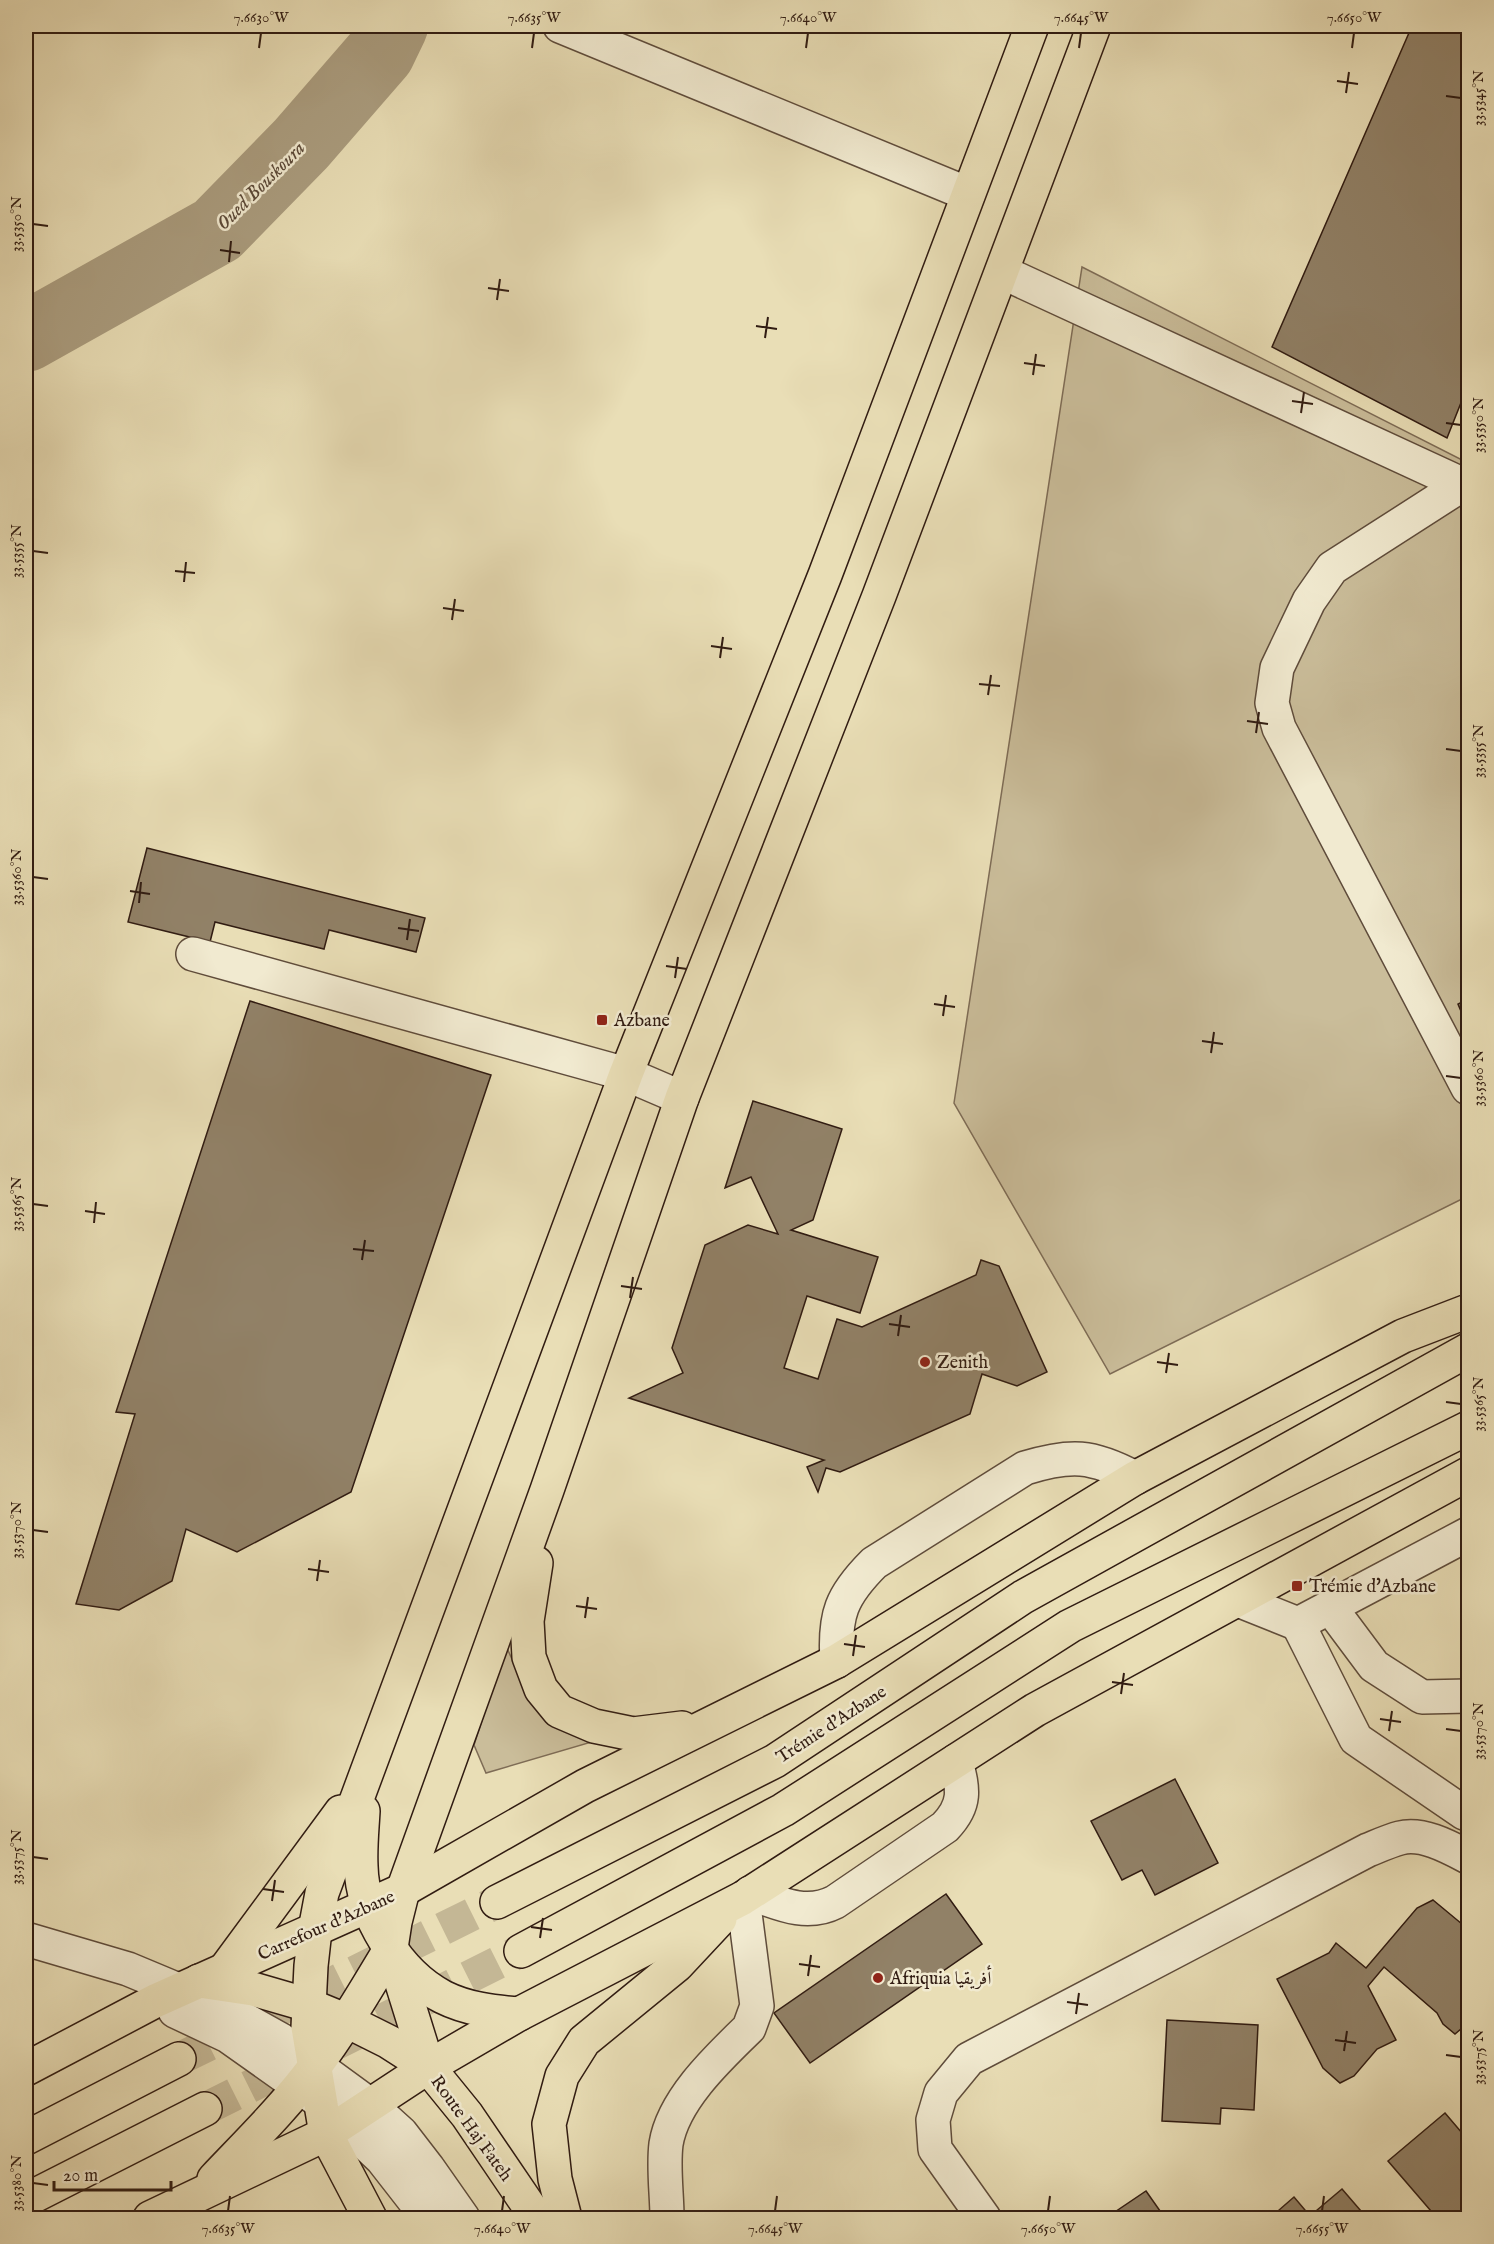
<svg xmlns="http://www.w3.org/2000/svg" width="1494" height="2244" font-family="'IM FELL English',Amiri,serif">
<rect width="100%" height="100%" fill="#e9deb6"/>
<filter id="stains"><feTurbulence type="fractalNoise" baseFrequency=".00333" numOctaves="4"/><feColorMatrix values="0 0 0 0 .2 0 0 0 0 .09 0 0 0 0 .02 0 0 0 .5 -.17"/></filter>
<radialGradient id="worn" r=".72"><stop offset=".6" stop-color="#630" stop-opacity="0"/><stop offset="1" stop-color="#630" stop-opacity=".3"/></radialGradient>
<g fill="#cabd9a" stroke="#7e6c56" stroke-width="1.5">
<polygon points="1082,267 1462,460 1468,446 1468,1196 1110,1374 954,1103"/>
<polygon points="506,1646 522,1681 595,1741 486,1773 474,1745"/>
</g>
<g fill="none" stroke-linecap="round" stroke-linejoin="round">
<polyline stroke="#aa9c7e" stroke-width="70" points="26,337 217,230 301,144 380,53 393,26"/>
</g>
<g fill="#918167" stroke="#311c12" stroke-width="1.5">
<polygon points="1412,26 1468,26 1468,385 1447,438 1272,347"/>
<polygon points="147,848 425,918 416,952 329,930 324,949 215,922 210,942 128,922"/>
<polygon points="1468,999 1468,1028 1458,1004"/>
<polygon points="250,1001 491,1075 351,1492 237,1552 186,1529 172,1581 119,1610 76,1604 135,1414 116,1412"/>
<polygon points="753,1101 842,1129 813,1220 791,1230 878,1257 860,1313 807,1296 784,1368 818,1379 837,1319 862,1327 976,1275 981,1260 999,1266 1047,1372 1017,1386 982,1374 970,1414 840,1472 826,1468 818,1492 807,1467 824,1460 629,1398 683,1373 672,1348 705,1245 748,1225 778,1234 751,1177 725,1188"/>
<polygon points="1175,1779 1218,1863 1155,1895 1142,1870 1122,1880 1091,1821"/>
<polygon points="946,1894 982,1944 810,2063 774,2013"/>
<polygon points="1433,1900 1468,1929 1468,2023 1455,2034 1443,2024 1437,2013 1384,1967 1368,1986 1396,2040 1377,2049 1354,2076 1340,2083 1323,2068 1277,1979 1329,1953 1336,1943 1366,1968 1417,1908"/>
<polygon points="1167,2020 1258,2025 1254,2110 1221,2108 1220,2124 1162,2121"/>
<polygon points="1445,2113 1468,2140 1468,2211 1460,2218 1437,2218 1388,2161"/>
<polygon points="1342,2189 1367,2218 1271,2217 1294,2197 1310,2216"/>
<polygon points="1146,2191 1165,2218 1106,2218"/>
<polygon points="773,2212 778,2218 764,2218"/>
</g>
<g fill="none" stroke-linecap="round" stroke-linejoin="round">
<g stroke="#c4b795" stroke-width="33" stroke-dasharray="33 16" stroke-linecap="butt">
<polyline points="179,2059 497,1902"/>
<polyline points="205,2109 521,1951"/>
</g>
<g stroke="#5f4c3b" stroke-width="36">
<g id="minor">
<polyline points="560,26 968,194"/>
<polyline points="1002,272 1468,487"/>
<polyline points="1463,484 1332,568 1309,601 1277,668 1272,703 1279,728 1468,1088"/>
<polyline points="193,954 626,1074 682,1098"/>
<polyline points="1238,1600 1298,1624 1468,1534"/>
<polyline points="1330,1607 1374,1666 1422,1697 1468,1696"/>
<polyline points="1298,1624 1356,1739 1464,1813 1468,1814"/>
<path d="M 837,1661 C 834,1615 841,1596 874,1563 L 1025,1468 C 1071,1454 1092,1455 1135,1478"/>
<path d="M 750,1893 C 778,1903 806,1917 835,1902 L 945,1827 C 967,1804 963,1789 956,1761"/>
<polyline points="26,1939 128,1969 231,2012 281,2040 370,2105 401,2133 428,2168 463,2218"/>
<polyline points="175,2011 228,2036 321,2102 382,2159 428,2218"/>
<path d="M 667,2218 C 667,2194 663,2168 666,2144 C 673,2100 718,2058 749,2028 L 757,2006 L 743,1898"/>
<path d="M 984,2218 L 935,2149 L 933,2120 L 941,2093 L 969,2059 L 1368,1850 C 1378,1846 1389,1841 1400,1838 C 1422,1832 1449,1847 1468,1857"/>
</g>
</g>
<g stroke="#311c12" stroke-width="36">
<g id="major">
<polyline points="536,1563 527,1621 529,1657 541,1689 559,1711 594,1726 633,1734 682,1728"/>
<path d="M 363,1811 C 362,1829 360,1848 361,1866 C 362,1916 399,1974 443,1997 C 467,2009 493,2012 519,2014"/>
<polyline points="226,1968 341,1812"/>
<polyline points="199,1981 253,1989 308,2005 347,2021 389,2042 428,2067 467,2115 537,2218"/>
<polyline points="428,2067 391,1948 395,1922 403,1890 547,1490 682,1098 879,596 1094,26"/>
<polyline points="26,2069 155,2001 403,1890 585,1786 837,1661 1135,1478 1403,1336 1468,1311"/>
<path d="M 214,2179 C 249,2142 286,2106 316,2065 C 344,2027 367,1988 391,1948"/>
<polyline points="150,2218 326,2134 428,2067 519,2014 743,1898 1035,1710 1468,1474"/>
<polyline points="370,2218 326,2134 311,2045 308,2027 311,1966 315,1930 322,1893 626,1074 825,575 1032,26"/>
<polyline points="565,2218 555,2179 549,2124 562,2076 584,2041 677,1965 720,1919"/>
</g>
</g>
<g stroke="#311c12" stroke-width="36">
<g id="highway">
<polyline points="497,1902 775,1761 1023,1597 1468,1350"/>
<polyline points="521,1951 783,1810 1070,1626 1468,1428"/>
<polyline points="26,2138 179,2059"/>
<polyline points="26,2200 205,2109"/>
</g>
</g>
<use href="#minor" stroke="#f1ead0" stroke-width="33"/>
<use href="#major" stroke="#e9deb6" stroke-width="33"/>
<use href="#highway" stroke="#e9deb6" stroke-width="33"/>
</g>
<path fill="none" stroke="#311c12" stroke-width="2" d="M 259,48 L 261,33M 532,48 L 534,33M 806,48 L 808,33M 1079,48 L 1081,33M 1352,48 L 1354,33M 1337,81 L 1358,84M 1346,93 L 1349,72M 1446,96 L 1461,98M 33,224 L 48,226M 220,250 L 240,253M 229,262 L 231,241M 488,288 L 509,291M 497,300 L 500,279M 756,326 L 777,329M 765,338 L 768,317M 1024,363 L 1045,366M 1033,375 L 1036,354M 1292,401 L 1313,404M 1301,413 L 1304,392M 1446,423 L 1461,425M 33,551 L 48,553M 175,571 L 195,573M 184,582 L 186,562M 443,608 L 464,611M 452,620 L 455,599M 711,646 L 732,649M 720,658 L 723,637M 979,684 L 1000,686M 988,695 L 991,675M 1247,721 L 1268,724M 1256,733 L 1259,712M 1446,749 L 1461,751M 33,877 L 48,879M 130,891 L 150,894M 139,903 L 141,882M 398,928 L 419,931M 407,940 L 410,919M 666,966 L 687,969M 675,978 L 678,957M 934,1004 L 955,1007M 943,1016 L 946,995M 1202,1041 L 1223,1044M 1211,1053 L 1214,1032M 1446,1076 L 1461,1078M 33,1204 L 48,1206M 85,1211 L 105,1214M 94,1223 L 96,1202M 353,1249 L 374,1251M 362,1260 L 365,1240M 621,1286 L 642,1289M 630,1298 L 633,1277M 889,1324 L 910,1327M 898,1336 L 901,1315M 1157,1362 L 1178,1365M 1166,1373 L 1169,1353M 1446,1402 L 1461,1404M 33,1530 L 48,1532M 308,1569 L 329,1572M 317,1581 L 320,1560M 576,1606 L 597,1609M 585,1618 L 588,1597M 844,1644 L 865,1647M 853,1656 L 856,1635M 1112,1682 L 1133,1685M 1121,1694 L 1124,1673M 1380,1719 L 1401,1722M 1446,1729 L 1461,1731M 1389,1731 L 1392,1711M 33,1857 L 48,1859M 263,1889 L 284,1892M 272,1901 L 275,1880M 531,1927 L 552,1930M 540,1938 L 543,1918M 799,1964 L 820,1967M 808,1976 L 811,1955M 1067,2002 L 1088,2005M 1076,2014 L 1079,1993M 1335,2040 L 1356,2043M 1344,2051 L 1347,2031M 1446,2055 L 1461,2057M 33,2183 L 48,2185M 228,2211 L 230,2196M 502,2211 L 504,2196M 775,2211 L 777,2196M 1048,2211 L 1050,2196M 1322,2211 L 1324,2196"/>
<g fill="#8f2418" stroke="#f1ead0" stroke-width="2">
<rect x="596" y="1014" width="12" height="12" rx="3"/>
<circle cx="925" cy="1362" r="6"/>
<rect x="1291" y="1580" width="12" height="12" rx="3"/>
<circle cx="878" cy="1978" r="6"/>
</g>
<g text-anchor="middle" stroke-width="5" stroke-linejoin="round" paint-order="stroke">
<g font-size="18" fill="#311c12" stroke="#f1ead0" text-anchor="start">
<text x="614" y="1026">Azbane</text>
<text x="937" y="1368">Zenith</text>
<text x="1309" y="1592">Trémie d'Azbane</text>
<text x="890" y="1984">Afriquia أفريقيا</text>
</g>
<g font-size="18" fill="#311c12" stroke="#f1ead0">
<text transform="translate(831 1724) rotate(-33)" y="6">Trémie d'Azbane</text>
<text transform="translate(326 1925) rotate(-24)" y="6">Carrefour d'Azbane</text>
<text transform="translate(472 2128) rotate(54)" y="6">Route Haj Fateh</text>
</g>
<g font-size="20" font-style="italic" fill="#5b4938" stroke="#f1ead0">
<text transform="translate(260 185) rotate(-45)" y="7">Oued Bouskoura</text>
</g>
</g>
<rect width="1494" height="2244" fill="none" stroke="#e9deb6" stroke-width="66"/>
<path d="M54 2181v9h117v-9" fill="none" stroke="#311c12" stroke-width="3"/>
<text x="63" y="2181" font-size="18" fill="#311c12" stroke="#f1ead0" stroke-width="4.5" paint-order="stroke">20 m</text>
<rect x="33" y="33" width="1428" height="2178" fill="none" stroke="#311c12" stroke-width="2"/>
<g font-size="15" text-anchor="middle" fill="#311c12">
<text x="261" y="22">7.6630°W</text>
<text x="534" y="22">7.6635°W</text>
<text x="808" y="22">7.6640°W</text>
<text x="1081" y="22">7.6645°W</text>
<text x="1354" y="22">7.6650°W</text>
<text transform="translate(1478 98) rotate(-90)" y="5">33.5345°N</text>
<text transform="translate(16 224) rotate(-90)" y="5">33.5350°N</text>
<text transform="translate(1478 425) rotate(-90)" y="5">33.5350°N</text>
<text transform="translate(16 551) rotate(-90)" y="5">33.5355°N</text>
<text transform="translate(1478 751) rotate(-90)" y="5">33.5355°N</text>
<text transform="translate(16 877) rotate(-90)" y="5">33.5360°N</text>
<text transform="translate(1478 1078) rotate(-90)" y="5">33.5360°N</text>
<text transform="translate(16 1204) rotate(-90)" y="5">33.5365°N</text>
<text transform="translate(1478 1404) rotate(-90)" y="5">33.5365°N</text>
<text transform="translate(16 1530) rotate(-90)" y="5">33.5370°N</text>
<text transform="translate(1478 1731) rotate(-90)" y="5">33.5370°N</text>
<text transform="translate(16 1857) rotate(-90)" y="5">33.5375°N</text>
<text transform="translate(1478 2057) rotate(-90)" y="5">33.5375°N</text>
<text transform="translate(16 2183) rotate(-90)" y="5">33.5380°N</text>
<text x="228" y="2233">7.6635°W</text>
<text x="502" y="2233">7.6640°W</text>
<text x="775" y="2233">7.6645°W</text>
<text x="1048" y="2233">7.6650°W</text>
<text x="1322" y="2233">7.6655°W</text>
</g>
<rect width="100%" height="100%" filter="url(#stains)"/>
<rect width="100%" height="100%" fill="url(#worn)"/>
</svg>
